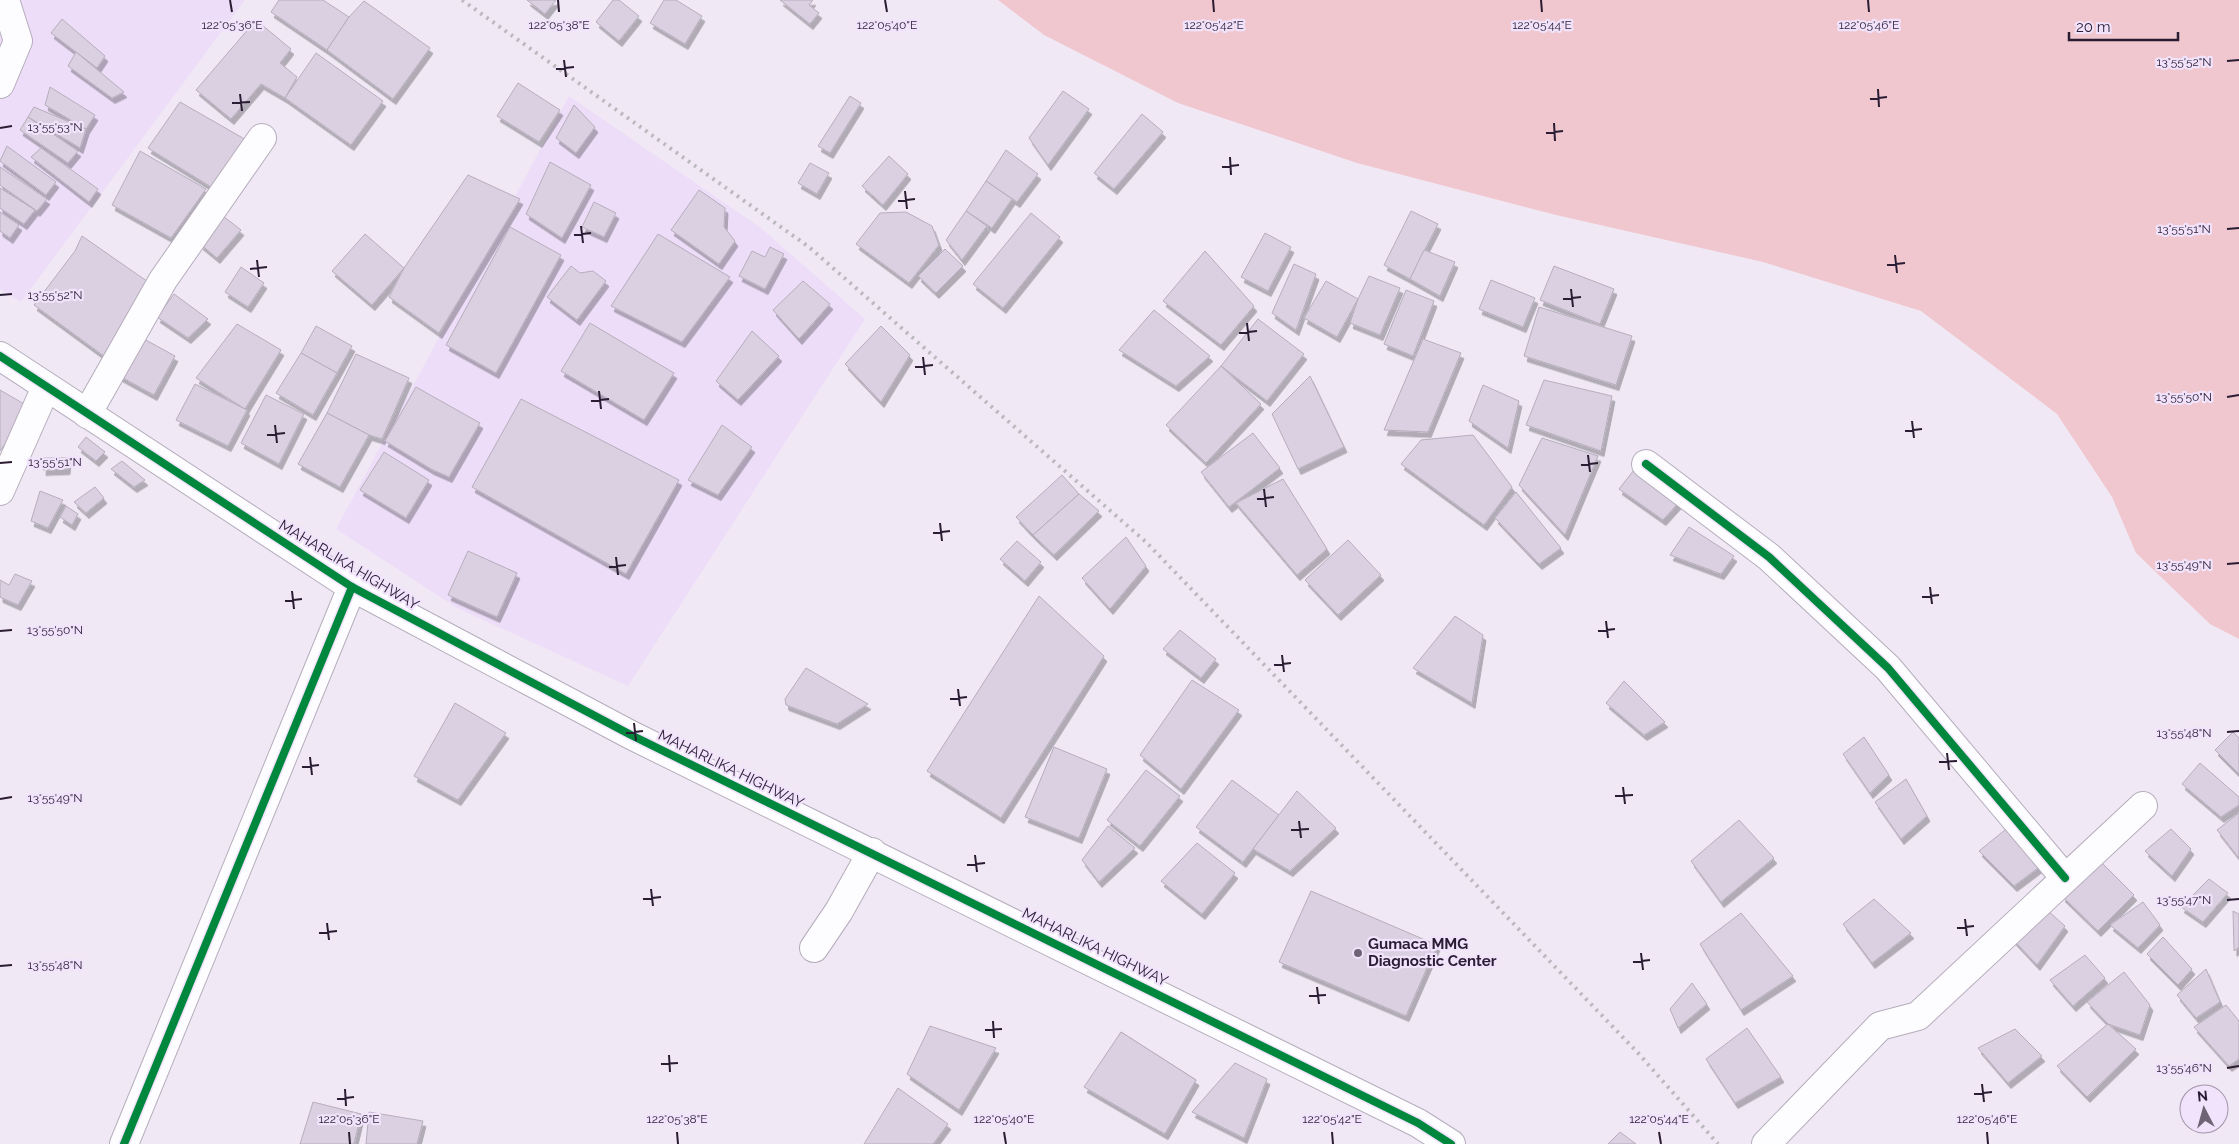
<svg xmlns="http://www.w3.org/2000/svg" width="2239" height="1144" font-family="Raleway,sans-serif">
<defs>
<filter id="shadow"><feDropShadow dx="3" dy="5.5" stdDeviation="0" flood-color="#0004"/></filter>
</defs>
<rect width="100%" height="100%" fill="#f0e9f5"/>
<g fill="#edddf8">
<polygon points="0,0 245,0 21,302 0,289"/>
<polygon points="569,96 761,228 865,319 628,686 457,608 336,529"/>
</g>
<polygon fill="#f0c7ce" points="998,0 2239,0 2239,639 2210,624 2136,553 2112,497 2057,414 1921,311 1763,262 1556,215 1357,163 1178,103 1044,35"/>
<g fill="#dad0e1" stroke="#b6adbc" filter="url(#shadow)">
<polygon points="279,0 323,0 349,17 327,50 271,12"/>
<polygon points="527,0 556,0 545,14"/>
<polygon points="613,0 619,0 639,16 619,41 596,22"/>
<polygon points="664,0 676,0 702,16 685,44 650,23"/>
<polygon points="780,0 813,0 809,5 819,13 810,24"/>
<polygon points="364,1 430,48 393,99 327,50 349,17"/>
<polygon points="62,19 105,56 97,68 51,33"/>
<polygon points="256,20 291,49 280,63 297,77 285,98 261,84 231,119 196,90"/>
<polygon points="76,52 124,92 112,98 68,66"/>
<polygon points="316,53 383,101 351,145 285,98"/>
<polygon points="518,83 560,110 539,142 497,116"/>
<polygon points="50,87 95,115 86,129 45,105"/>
<polygon points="1063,91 1089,109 1048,165 1029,138"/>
<polygon points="850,96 861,103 830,153 818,146"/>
<polygon points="180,102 248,141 216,190 148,148"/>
<polygon points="574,105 595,127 576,153 556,138"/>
<polygon points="34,107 86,129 80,148 28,117"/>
<polygon points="1142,114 1163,132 1114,189 1094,173"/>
<polygon points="28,117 78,151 68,163 20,130"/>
<polygon points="7,146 56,182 46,195 0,161"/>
<polygon points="41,148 98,189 89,202 31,157"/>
<polygon points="1006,150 1038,174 1017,202 986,181"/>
<polygon points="140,151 206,189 171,238 112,205"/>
<polygon points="889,156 908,174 883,205 862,186"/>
<polygon points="550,162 591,185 562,238 526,214"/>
<polygon points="810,163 829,173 817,194 798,183"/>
<polygon points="0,167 47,199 37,211 0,185"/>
<polygon points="468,175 520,199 439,333 389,297 404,268"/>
<polygon points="986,181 1012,199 992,228 966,211"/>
<polygon points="0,188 35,210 24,224 0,208"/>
<polygon points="699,190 725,208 724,227 735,241 719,264 671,230"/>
<polygon points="594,202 616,213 604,237 582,227"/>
<polygon points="966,211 987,226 962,260 946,240"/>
<polygon points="1411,211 1438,224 1410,279 1384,265"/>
<polygon points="0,212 19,225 10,238 0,231"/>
<polygon points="906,212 932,226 939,245 909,283 856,244 880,213"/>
<polygon points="1031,213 1060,237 1003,308 973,284"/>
<polygon points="223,216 241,230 217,258 200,244"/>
<polygon points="510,227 561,255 496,373 446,345"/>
<polygon points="1265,233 1291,247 1268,291 1241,277"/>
<polygon points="365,234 404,268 372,305 332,271"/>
<polygon points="658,234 730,277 682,342 611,306"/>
<polygon points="82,236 151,284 108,359 34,305 75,251"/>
<polygon points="770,247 784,254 765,289 739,276 752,251 765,257"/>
<polygon points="945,249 963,266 936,293 918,276"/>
<polygon points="1424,250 1455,262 1440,296 1410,279"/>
<polygon points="1205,251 1254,306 1221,345 1163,301"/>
<polygon points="1294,264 1316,274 1296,330 1272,313"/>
<polygon points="571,266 580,273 593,271 606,281 577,320 547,297"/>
<polygon points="1554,266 1614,289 1600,324 1540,300"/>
<polygon points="241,267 264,283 248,307 225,292"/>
<polygon points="1369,276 1400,288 1380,335 1350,323 1358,299"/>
<polygon points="1491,280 1535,298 1523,327 1479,309"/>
<polygon points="803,281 830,304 799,339 773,310"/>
<polygon points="1326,281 1358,299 1337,337 1304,318"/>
<polygon points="1406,290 1434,301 1413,356 1384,344"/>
<polygon points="174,294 208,319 188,338 157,317"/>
<polygon points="1539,307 1632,336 1616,385 1524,356"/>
<polygon points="1154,310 1210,356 1176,386 1119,350"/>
<polygon points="1258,319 1304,354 1267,401 1221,366"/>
<polygon points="590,323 674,373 644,420 561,371"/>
<polygon points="237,324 281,350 245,409 196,378"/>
<polygon points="316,326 352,346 337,373 301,353"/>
<polygon points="881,326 910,355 881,402 845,364"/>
<polygon points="752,331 779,356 738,400 716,381"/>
<polygon points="133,333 175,356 154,395 112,372"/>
<polygon points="1423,339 1461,353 1428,432 1384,430"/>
<polygon points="301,353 337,373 313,415 276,393"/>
<polygon points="356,354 409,378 382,439 369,435 327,413"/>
<polygon points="1221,366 1261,404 1206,463 1166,425"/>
<polygon points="1310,376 1344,447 1298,469 1272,414"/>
<polygon points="1544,380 1612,396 1601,451 1526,425"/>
<polygon points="195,384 247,410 228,446 176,420"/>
<polygon points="1483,385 1519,401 1508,448 1469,421"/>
<polygon points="416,387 480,423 449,477 431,469 385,441"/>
<polygon points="0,390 31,408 0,451"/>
<polygon points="266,395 304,414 279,464 241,443"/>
<polygon points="521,399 679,480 626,574 472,487"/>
<polygon points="327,413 369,435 340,487 298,464"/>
<polygon points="722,425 752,447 718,495 688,480"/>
<polygon points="1253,433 1280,468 1229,507 1201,472"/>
<polygon points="1473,435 1512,487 1484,525 1401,464 1421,440"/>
<polygon points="86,437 105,452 96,461 78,447"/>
<polygon points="1542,438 1598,456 1565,535 1519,485"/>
<polygon points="384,452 429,480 406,518 360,490"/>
<polygon points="44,458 68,458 67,469 43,470"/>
<polygon points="122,461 145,480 134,487 111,469"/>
<polygon points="1641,461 1683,498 1663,520 1619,489"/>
<polygon points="1062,475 1079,494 1033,535 1016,517"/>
<polygon points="1283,479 1327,549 1297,575 1236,503"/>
<polygon points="95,487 104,498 86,513 74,502"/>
<polygon points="40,491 63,500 48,528 31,521"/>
<polygon points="1516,492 1561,548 1539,564 1495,518"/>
<polygon points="1079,494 1099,511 1054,555 1033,535"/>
<polygon points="66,506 78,514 72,525 60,517"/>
<polygon points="1689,527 1734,556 1721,574 1670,555"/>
<polygon points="1126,537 1146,566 1110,609 1082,578"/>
<polygon points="1348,540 1381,575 1338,615 1305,580"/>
<polygon points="1017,541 1041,562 1025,581 1000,559"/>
<polygon points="468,551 517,573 497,617 448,595"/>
<polygon points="15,574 32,581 18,605 0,597 0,580 9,585"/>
<polygon points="1039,596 1104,656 1001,818 927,771"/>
<polygon points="1455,616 1483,635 1472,703 1413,668"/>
<polygon points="1180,630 1216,659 1201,678 1163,649"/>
<polygon points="806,668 868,704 837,724 786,705 785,699"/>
<polygon points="1192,680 1239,710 1181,789 1140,755"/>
<polygon points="1624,681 1665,722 1644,735 1606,703"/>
<polygon points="455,703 506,733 458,800 414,776"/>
<polygon points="2233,732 2239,738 2239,774 2215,750"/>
<polygon points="1864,737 1889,775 1870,793 1843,754"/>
<polygon points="1054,747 1107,769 1079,838 1025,817"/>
<polygon points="2200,763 2239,797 2239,805 2221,817 2182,784"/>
<polygon points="1146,770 1180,796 1140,846 1107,820"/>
<polygon points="1906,779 1927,816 1901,839 1875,802"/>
<polygon points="1232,780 1279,815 1243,862 1196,827"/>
<polygon points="1297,791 1336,828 1290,871 1253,849"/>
<polygon points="2239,813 2239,858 2217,830"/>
<polygon points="1739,820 1774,858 1721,902 1691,861"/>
<polygon points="2011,825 2050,859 2014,886 1979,851"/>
<polygon points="1108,826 1135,848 1099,882 1082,860"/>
<polygon points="2171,829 2191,849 2172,876 2145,851"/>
<polygon points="1197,843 1235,873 1202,914 1161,881"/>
<polygon points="2099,860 2134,895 2098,931 2062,896"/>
<polygon points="2209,879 2228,893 2203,922 2181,907"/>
<polygon points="1311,891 1437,945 1406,1016 1279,962"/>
<polygon points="1874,899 1911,933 1872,963 1843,924"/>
<polygon points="2143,902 2160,925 2138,948 2110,925"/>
<polygon points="2039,903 2065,926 2037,965 2007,933"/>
<polygon points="2233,911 2239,914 2239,947 2234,951"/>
<polygon points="1741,913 1793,976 1741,1010 1700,944"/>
<polygon points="2163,937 2192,969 2178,985 2147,954"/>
<polygon points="2085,955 2105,978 2073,1006 2050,980"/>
<polygon points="2206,969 2220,1002 2196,1018 2177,995"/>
<polygon points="2124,972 2150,1005 2140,1035 2108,1024 2087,1002"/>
<polygon points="1692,983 1707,1004 1678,1028 1670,1009"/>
<polygon points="2226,1005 2239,1021 2239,1059 2229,1066 2194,1027"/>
<polygon points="2108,1024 2136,1049 2087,1097 2057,1066"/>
<polygon points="930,1026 996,1048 959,1110 907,1074"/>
<polygon points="1747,1028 1781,1077 1735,1103 1706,1059"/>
<polygon points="2015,1029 2042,1056 2008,1083 1978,1048"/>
<polygon points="1121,1032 1196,1080 1165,1134 1090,1090"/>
<polygon points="1121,1032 1196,1080 1165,1134 1084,1087"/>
<polygon points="1235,1063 1267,1079 1244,1138 1192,1112"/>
<polygon points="898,1088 948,1124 933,1144 864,1144"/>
<polygon points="313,1102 361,1114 354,1144 300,1144"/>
<polygon points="369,1112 423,1121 417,1144 366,1144"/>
<polygon points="1620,1132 1636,1144 1608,1144"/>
</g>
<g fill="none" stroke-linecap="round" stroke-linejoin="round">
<g stroke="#b6adbc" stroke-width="30">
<g id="minor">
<polyline points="0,84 18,41 5,0"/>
<polyline points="87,414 163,280 262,138"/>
<polyline points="1646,464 1769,557 1888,668 2065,878"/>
<polyline points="0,491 46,387"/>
<polyline points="814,948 839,911 872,852"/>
<polyline points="124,1144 352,587"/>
<polyline points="1766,1144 1880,1026 1918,1016 2143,806"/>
</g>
</g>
<g stroke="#b6adbc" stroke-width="30">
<polyline id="major" points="0,356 352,587 631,735 1418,1123 1451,1144"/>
</g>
<use href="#minor" stroke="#fdfcfe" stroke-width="28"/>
<use href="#major" stroke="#fdfcfe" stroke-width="28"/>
<polyline stroke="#bcb9be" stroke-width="4" stroke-dasharray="2.5 5" stroke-linecap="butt" points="462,0 809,247 1146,542 1639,1054 1718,1144"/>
<g stroke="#f1e3fb" stroke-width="11">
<g id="cycleway">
<polyline points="0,356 352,587 631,735 1418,1123 1451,1144"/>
<polyline points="1646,464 1769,557 1888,668 2065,878"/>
<polyline points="124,1144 352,587"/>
</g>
</g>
<use href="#cycleway" stroke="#00873e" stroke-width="8"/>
</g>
<path fill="none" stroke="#2a1c32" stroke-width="2" d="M 230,0 L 232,12M 558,0 L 559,12M 885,0 L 887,12M 1213,0 L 1214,12M 1541,0 L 1542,12M 1868,0 L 1869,12M 564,60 L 566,77M 2227,61 L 2239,60M 556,69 L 574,67M 1878,89 L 1879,107M 240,94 L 242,111M 1870,99 L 1887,97M 232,103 L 250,102M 1554,123 L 1555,141M 0,128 L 12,126M 1546,133 L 1563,131M 1230,157 L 1231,175M 1222,167 L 1239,165M 905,191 L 907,209M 898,201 L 915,199M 581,226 L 583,243M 2227,229 L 2239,228M 574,235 L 591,233M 1895,255 L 1897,273M 257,260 L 259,277M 1887,265 L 1905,263M 250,269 L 267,267M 1571,289 L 1573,307M 0,295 L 12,294M 1563,299 L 1581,297M 1247,323 L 1249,341M 1239,333 L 1257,331M 923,357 L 925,375M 915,367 L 933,365M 599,391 L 601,409M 2227,397 L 2239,395M 591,401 L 609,399M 1912,421 L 1914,438M 275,425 L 277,443M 1905,431 L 1922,429M 267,435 L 285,433M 1588,455 L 1590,472M 0,463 L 12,462M 1581,465 L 1598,463M 1264,489 L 1266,507M 1257,499 L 1274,497M 940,523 L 942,541M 933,533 L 950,531M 616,557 L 618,575M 2227,564 L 2239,563M 609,567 L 626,565M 1930,587 L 1932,604M 292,591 L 294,609M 1922,597 L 1939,595M 285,601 L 302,599M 1606,621 L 1608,638M 0,631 L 12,630M 1598,631 L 1615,629M 1282,655 L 1284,672M 1274,665 L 1291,663M 958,689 L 960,706M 950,699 L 967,697M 634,723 L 636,741M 2227,732 L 2239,731M 626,733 L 643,731M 1947,753 L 1949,770M 310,757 L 312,775M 1939,762 L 1957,761M 302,767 L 319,765M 1623,787 L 1625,804M 1615,796 L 1633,795M 0,799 L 12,797M 1299,821 L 1301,838M 1291,830 L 1309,829M 975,855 L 977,872M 967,865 L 985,863M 651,889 L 653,906M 643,899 L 661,897M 2227,900 L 2239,899M 1965,919 L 1967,936M 327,923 L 329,940M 1957,928 L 1974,926M 319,933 L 337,931M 1641,953 L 1643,970M 1633,962 L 1650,960M 0,966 L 12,965M 1317,987 L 1319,1004M 1309,996 L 1326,995M 993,1021 L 994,1038M 985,1030 L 1002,1029M 669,1055 L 670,1072M 661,1064 L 678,1063M 2227,1068 L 2239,1066M 1982,1084 L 1984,1102M 345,1089 L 346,1106M 1974,1094 L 1992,1092M 337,1099 L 354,1097M 349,1132 L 350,1144M 677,1132 L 678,1144M 1004,1132 L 1006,1144M 1332,1132 L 1333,1144M 1659,1132 L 1661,1144M 1987,1132 L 1988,1144"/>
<circle fill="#6f6476" stroke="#f1e3fb" stroke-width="2" cx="1358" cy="953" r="5"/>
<g text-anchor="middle" stroke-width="4.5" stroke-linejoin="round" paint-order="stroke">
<g font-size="15" fill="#2a1c32" stroke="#f1e3fb">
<text transform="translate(349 565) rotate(31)" y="5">MAHARLIKA HIGHWAY</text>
<text transform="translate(731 769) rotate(26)" y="5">MAHARLIKA HIGHWAY</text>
<text transform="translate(1095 947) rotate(26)" y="5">MAHARLIKA HIGHWAY</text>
</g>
<g font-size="15" font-weight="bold" fill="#2a1c32" stroke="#f1e3fb" text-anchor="start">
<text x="1368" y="949">Gumaca MMG<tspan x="1368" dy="17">Diagnostic Center</tspan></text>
</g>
</g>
<g font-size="12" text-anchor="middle" fill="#2a1c32" stroke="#f1e3fb" stroke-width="4.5" stroke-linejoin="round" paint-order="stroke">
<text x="232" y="29">122°05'36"E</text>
<text x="559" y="29">122°05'38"E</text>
<text x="887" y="29">122°05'40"E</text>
<text x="1214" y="29">122°05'42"E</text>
<text x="1542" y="29">122°05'44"E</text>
<text x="1869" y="29">122°05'46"E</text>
<text x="2184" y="66">13°55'52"N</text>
<text x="55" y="131">13°55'53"N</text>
<text x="2184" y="233">13°55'51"N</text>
<text x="55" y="299">13°55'52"N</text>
<text x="2184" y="401">13°55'50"N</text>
<text x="55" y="466">13°55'51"N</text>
<text x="2184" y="569">13°55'49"N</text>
<text x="55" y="634">13°55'50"N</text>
<text x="2184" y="737">13°55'48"N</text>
<text x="55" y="802">13°55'49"N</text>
<text x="2184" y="904">13°55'47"N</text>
<text x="55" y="969">13°55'48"N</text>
<text x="2184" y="1072">13°55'46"N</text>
<text x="349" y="1123">122°05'36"E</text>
<text x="677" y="1123">122°05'38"E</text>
<text x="1004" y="1123">122°05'40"E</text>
<text x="1332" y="1123">122°05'42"E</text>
<text x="1659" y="1123">122°05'44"E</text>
<text x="1987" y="1123">122°05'46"E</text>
</g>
<g transform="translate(2204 1109) rotate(354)"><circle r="24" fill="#f1e3fb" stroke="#a193ab"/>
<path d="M0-4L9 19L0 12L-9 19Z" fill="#6f6476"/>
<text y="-8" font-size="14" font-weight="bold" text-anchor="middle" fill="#2a1c32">N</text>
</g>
<path d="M2069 32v8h109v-8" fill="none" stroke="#2a1c32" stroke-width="2.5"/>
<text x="2076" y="32" font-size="15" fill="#2a1c32" stroke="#f1e3fb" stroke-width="4" paint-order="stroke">20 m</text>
</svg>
